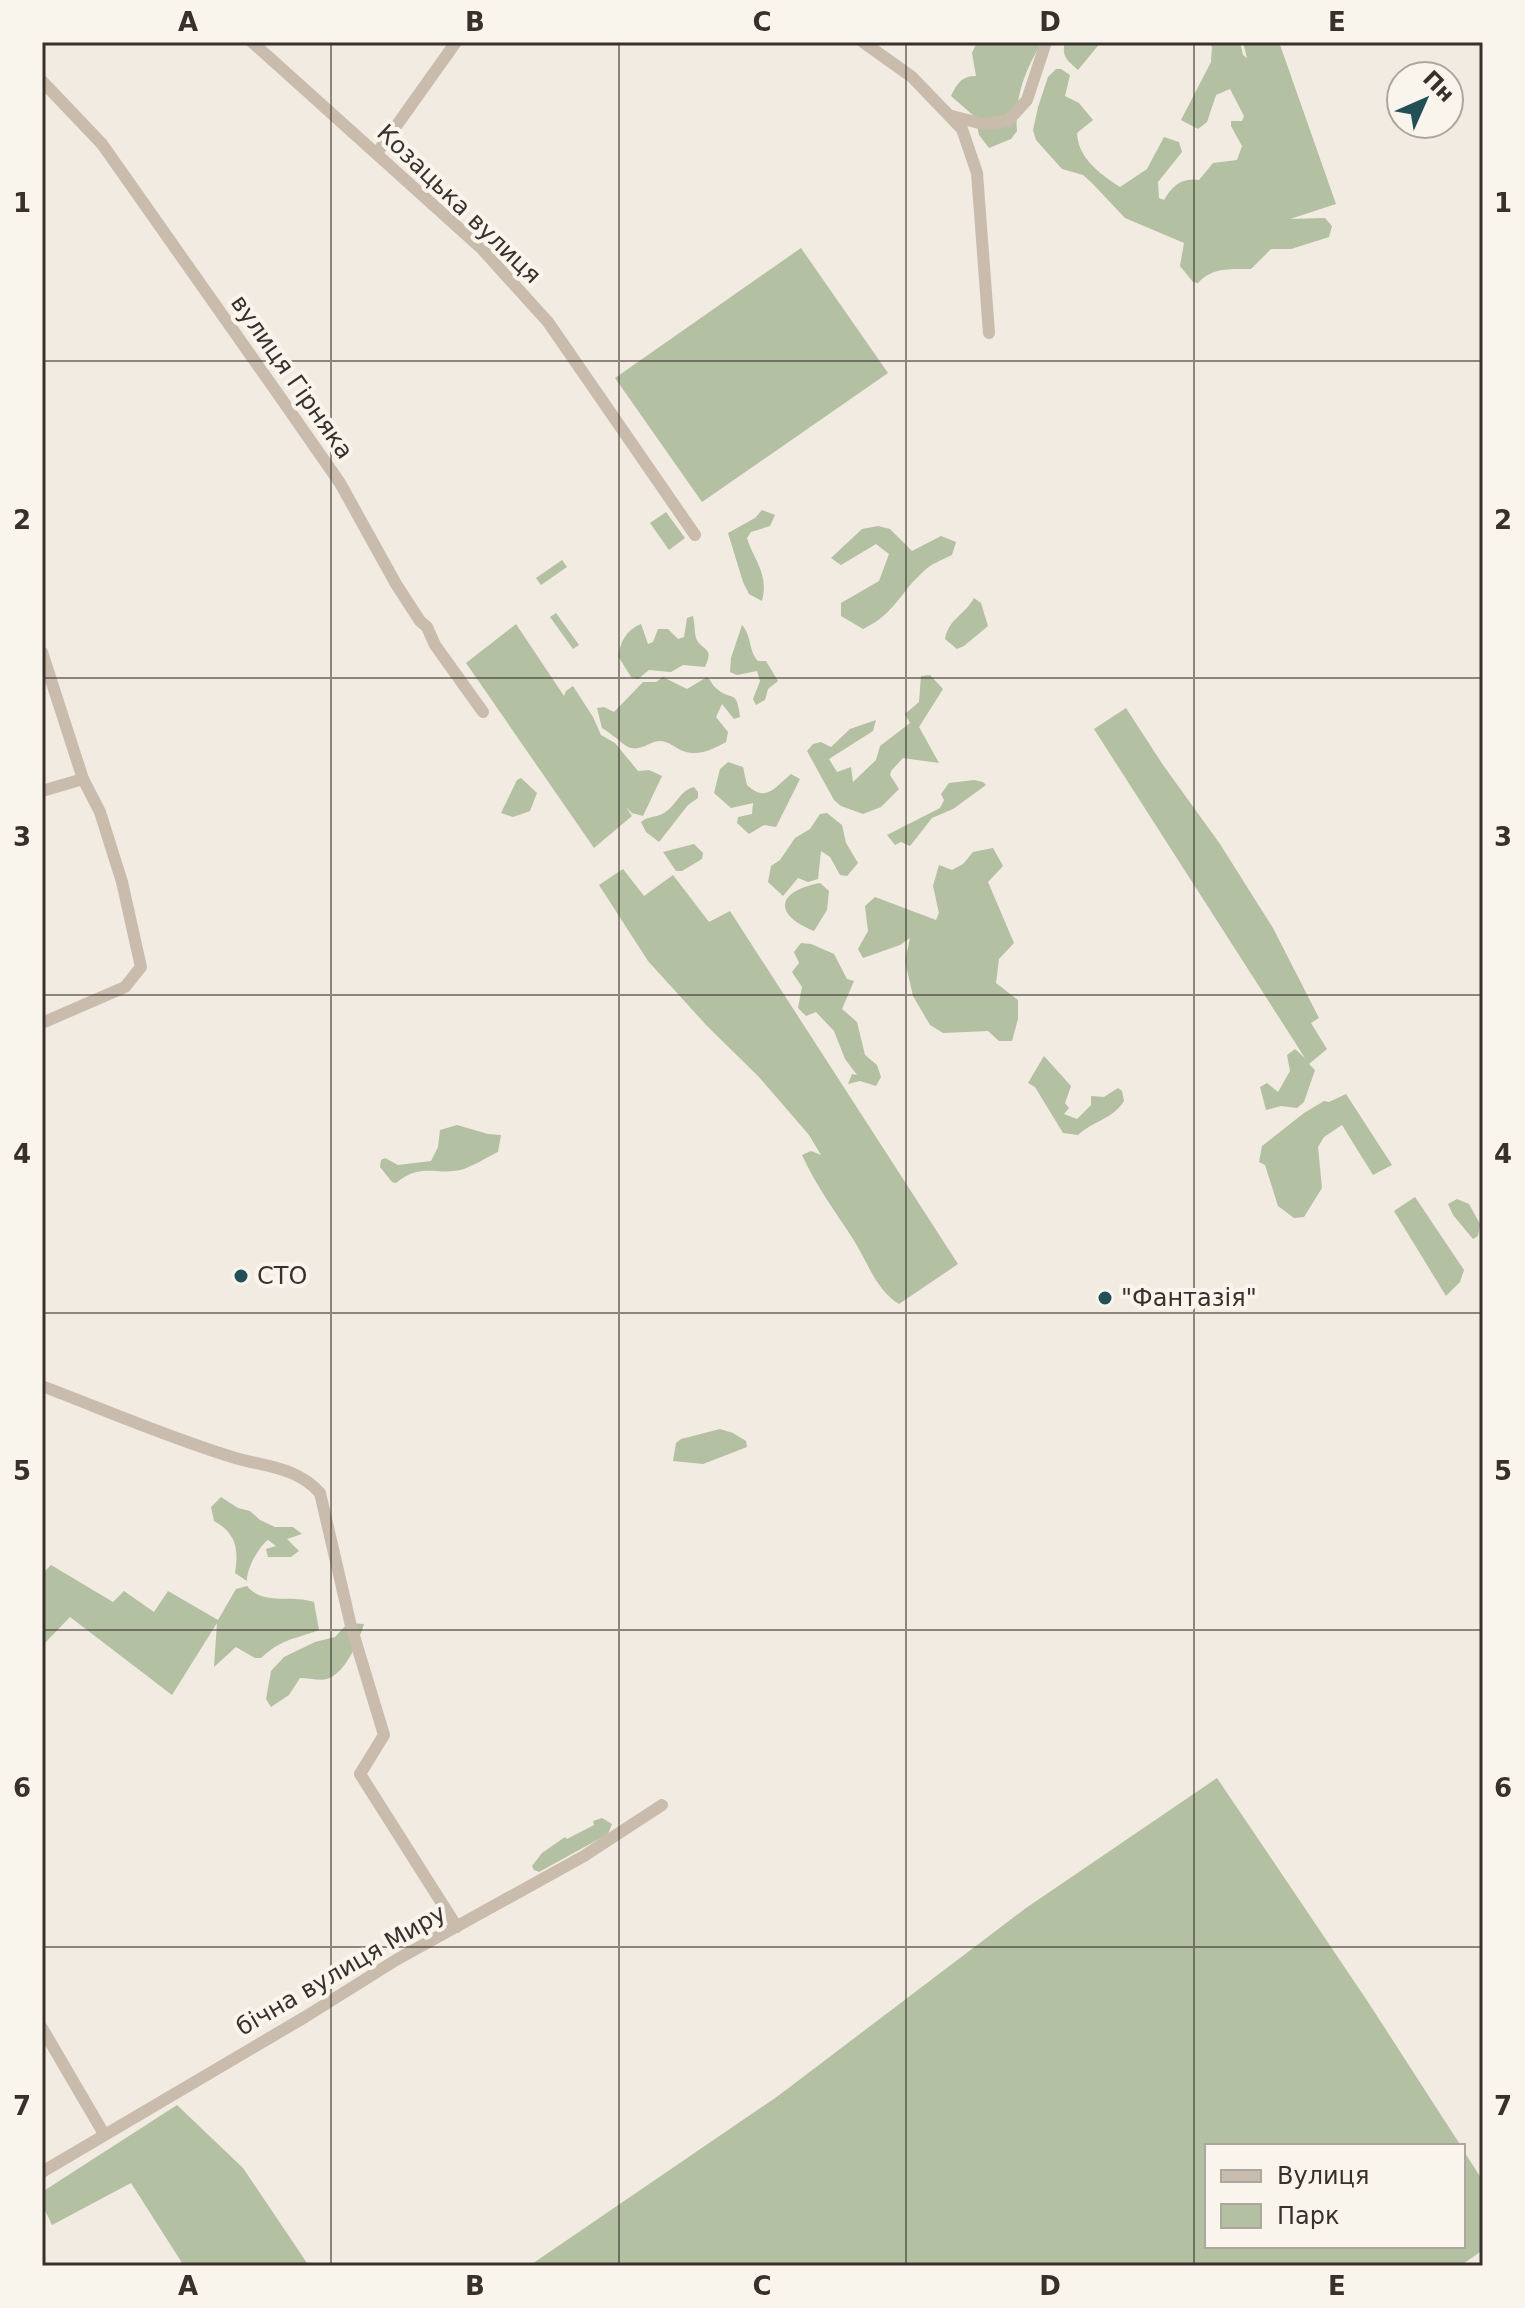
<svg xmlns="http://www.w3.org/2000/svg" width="1525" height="2308" font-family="'DejaVu Sans',sans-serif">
<rect width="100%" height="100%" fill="#f2ebe1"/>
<g fill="#b3c0a1">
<path d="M 977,42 L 1042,42 C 1025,70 1014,98 1017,131 L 1011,139 L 989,148 L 979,135 L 975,117 L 951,96 C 957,84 961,76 976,76 L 972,53 Z"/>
<path d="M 1065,42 L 1101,42 L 1078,70 C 1068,61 1061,56 1065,42 Z"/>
<path d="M 1209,42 L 1240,42 L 1243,55 L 1247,58 L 1243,42 L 1279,42 L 1336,204 L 1290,219 L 1325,218 L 1332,226 L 1329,237 L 1291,249 L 1271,249 L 1251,269 C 1231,269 1212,267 1198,283 L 1193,282 L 1180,266 L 1184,243 L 1125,218 L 1091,182 L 1083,175 L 1062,169 L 1036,140 L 1033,130 L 1038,107 L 1048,77 L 1056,69 L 1061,69 L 1070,75 L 1065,96 L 1079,103 L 1093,120 L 1077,133 C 1078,158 1100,174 1120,187 L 1147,169 L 1164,137 L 1179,142 L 1182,152 L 1158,182 L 1159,198 L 1164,200 C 1172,186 1182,177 1199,180 L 1213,163 L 1237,160 L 1242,146 L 1231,126 L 1231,121 L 1242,121 L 1244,116 L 1230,89 L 1216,95 L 1207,122 L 1198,129 L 1181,120 L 1211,62 L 1212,47 Z"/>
<polygon points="801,248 888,373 702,502 615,378"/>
<path d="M 762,510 L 775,515 L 770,526 L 751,532 L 747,538 C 754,561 769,573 762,601 L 749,594 L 743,582 L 728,533 L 755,518 Z"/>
<polygon points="666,512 685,538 669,550 650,523"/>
<path d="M 878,526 L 890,529 L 912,551 L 941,536 L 956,542 L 952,555 C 942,560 932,563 924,571 C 900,592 895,614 863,629 L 841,616 L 841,603 L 879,581 L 889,554 L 876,544 L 841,565 L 831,558 L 862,529 Z"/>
<polygon points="562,560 567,567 541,585 536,578"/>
<path d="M 974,598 L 981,603 L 988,626 L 964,646 L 957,649 L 945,639 C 949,618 964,616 974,598 Z"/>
<polygon points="556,613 579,645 573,649 550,617"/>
<path d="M 693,616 C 695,623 694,631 696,638 C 702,652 715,646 705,667 L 683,665 L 671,672 L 649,670 L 638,679 L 631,677 L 618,656 C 621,641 626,630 641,624 L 648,644 L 653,642 L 658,629 L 668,629 L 678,639 L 684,637 L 687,618 Z"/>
<polygon points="516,624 564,696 566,691 573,686 593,717 601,735 615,743 638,771 649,770 662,776 643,816 632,813 626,807 632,816 594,848 466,663"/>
<path d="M 742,625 C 752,636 748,650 758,661 L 766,661 L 778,681 L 768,689 L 765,700 L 756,705 L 753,699 L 760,681 L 757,671 L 737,675 L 730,672 L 731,658 Z"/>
<polygon points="930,675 943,689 919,727 939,763 903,758 891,771 890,775 899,789 881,807 863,814 841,806 834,800 807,751 813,744 821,742 831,747 850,729 876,720 873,731 829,759 837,772 851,767 853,782 876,760 880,746 910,723 905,714 919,702 921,676"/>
<path d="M 663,677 L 687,689 L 707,677 C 711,680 712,685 716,688 C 730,702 737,687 740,717 L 734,719 L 722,704 L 716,717 L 728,732 L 726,742 C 713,749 699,757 683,751 C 675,748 669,741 659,741 C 648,742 641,752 628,747 C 620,742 611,733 602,728 L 597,708 L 604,707 L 614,712 L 643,682 L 656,682 Z"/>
<polygon points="1126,708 1163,765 1220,844 1273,928 1319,1018 1311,1023 1327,1049 1309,1064 1315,1070 1304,1102 1297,1108 1281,1106 1266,1110 1260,1087 1267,1083 1278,1092 1290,1071 1287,1055 1295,1049 1305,1058 1094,729"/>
<path d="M 728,762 L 743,767 L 747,785 C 766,803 774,788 791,774 L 800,779 L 776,827 L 764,825 L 749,834 L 737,823 L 738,817 L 752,814 L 753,803 L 731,808 L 714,793 L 720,769 Z"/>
<polygon points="521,778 537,793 530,811 513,817 501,813 517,780"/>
<polygon points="974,780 983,782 986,785 953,809 932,818 910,846 901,842 895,845 887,835 940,808 944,800 941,794 949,783"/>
<path d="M 694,787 L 698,792 L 698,798 L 688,805 L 659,842 L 646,832 L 641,822 C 650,815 656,818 664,813 C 676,806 680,790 694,787 Z"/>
<polygon points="827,813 842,825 846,843 858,863 847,876 840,875 830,857 821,851 818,879 808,882 798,878 783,896 768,882 771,866 780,860 795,838 810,829 820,814"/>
<polygon points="694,844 703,853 702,859 682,871 676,871 663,852"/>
<polygon points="993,848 1003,866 988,882 1014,943 999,959 996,983 1018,1000 1018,1019 1012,1041 999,1041 988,1031 943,1033 930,1025 913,996 905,961 910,938 900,945 863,958 858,949 868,931 865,906 875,897 936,920 939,913 933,886 939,865 952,870 963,864 973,852"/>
<path d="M 623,869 L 644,896 L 673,875 L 709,922 L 730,911 L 958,1264 L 899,1304 C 875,1289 868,1262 853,1239 C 835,1211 816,1186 802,1155 L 811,1151 L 821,1155 L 809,1135 L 759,1077 L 707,1026 L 648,961 L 599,885 Z"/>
<path d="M 820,883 L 829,891 L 827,910 L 814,931 C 772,914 777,891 820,883 Z"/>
<polygon points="801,943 811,944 834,954 847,979 854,981 842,1009 857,1022 865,1055 877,1065 881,1077 876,1086 860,1081 848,1084 852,1074 857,1075 845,1059 834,1031 816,1012 806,1016 798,1008 802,987 792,972 799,963 794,952"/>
<path d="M 1044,1056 L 1071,1086 L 1065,1103 L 1069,1108 L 1064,1114 L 1077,1119 L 1091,1105 L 1091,1096 L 1104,1097 L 1118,1088 L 1122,1091 L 1124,1101 C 1113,1119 1093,1121 1078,1135 L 1063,1133 L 1035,1087 L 1028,1083 Z"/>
<polygon points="1346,1094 1392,1165 1373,1175 1342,1125 1324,1137 1318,1147 1322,1188 1304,1217 1294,1218 1278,1206 1265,1165 1259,1162 1262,1146 1304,1113 1324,1101 1329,1102"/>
<path d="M 457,1125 L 488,1134 L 501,1135 L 498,1152 C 487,1157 475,1165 464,1169 C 436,1177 423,1161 396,1183 L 392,1182 L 380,1167 L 381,1160 L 385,1158 L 398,1165 L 431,1161 L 438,1147 L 440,1130 Z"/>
<polygon points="1415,1197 1464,1270 1460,1282 1446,1296 1394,1211"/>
<polygon points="1457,1199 1469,1204 1480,1224 1478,1236 1473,1239 1453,1215 1448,1204"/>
<polygon points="720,1429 733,1433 746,1441 747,1447 703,1464 673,1461 676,1443 681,1439"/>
<path d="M 221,1497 L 238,1508 L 250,1511 L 260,1520 L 275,1527 L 293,1527 L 302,1534 L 287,1539 L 299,1551 L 291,1557 L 268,1557 L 266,1549 L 276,1546 L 268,1540 C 259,1546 246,1570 247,1581 L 235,1573 C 239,1549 236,1533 214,1521 L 211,1507 Z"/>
<path d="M 51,1565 L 113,1602 L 124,1591 L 154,1612 L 168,1591 L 218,1620 L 236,1589 L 247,1586 C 263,1606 292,1594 314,1602 L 319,1630 C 293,1640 283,1638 261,1658 L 255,1658 L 236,1647 L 214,1667 L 217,1623 L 172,1695 L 70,1617 L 42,1646 L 42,1570 L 45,1571 Z"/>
<path d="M 348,1623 L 364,1624 C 359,1640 346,1673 327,1679 C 320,1681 308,1678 300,1678 L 289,1695 L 271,1707 L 266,1699 L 271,1671 L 284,1657 L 315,1642 L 335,1637 Z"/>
<polygon points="1217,1778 1368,2002 1461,2146 1207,2146 1207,2246 1463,2246 1463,2150 1483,2181 1483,2250 1460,2266 529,2266 778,2096 1026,1908"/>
<polygon points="602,1818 612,1824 608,1834 539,1872 534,1870 532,1866 542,1853 565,1837 567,1839 594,1825 593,1821"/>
<polygon points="177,2105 243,2168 309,2266 184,2266 131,2183 52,2225 42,2204 42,2192"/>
</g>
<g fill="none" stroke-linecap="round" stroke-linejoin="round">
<g stroke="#c9bcad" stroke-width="12">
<polyline points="252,42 481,248 548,322 695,535"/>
<polyline points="863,42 912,77 962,129 977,173 989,333"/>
<polyline points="42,81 102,144 278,394 340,483 396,584 420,621 427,627 435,645 483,712"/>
<polyline points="952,116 983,124 1008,121 1027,100 1046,42"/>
<polyline points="377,153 456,42"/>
<polyline points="42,652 83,779 100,812 122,882 141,967 125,987 42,1023"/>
<polyline points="42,791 83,779"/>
<path d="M 42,1386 C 105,1410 167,1437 232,1457 C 264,1467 296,1466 320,1493 L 351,1626 L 384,1735 L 360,1774 L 457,1927"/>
<polyline points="42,2028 104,2134"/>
<polyline points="42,2172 305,2017 396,1960 584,1856 662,1805"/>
</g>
</g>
<path fill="none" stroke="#38302b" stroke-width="2" stroke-opacity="0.55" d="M 331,42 L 331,2266M 619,42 L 619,2266M 906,42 L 906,2266M 1194,42 L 1194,2266M 42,361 L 1483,361M 42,678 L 1483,678M 42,995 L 1483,995M 42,1313 L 1483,1313M 42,1630 L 1483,1630M 42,1947 L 1483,1947"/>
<g fill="#235057" stroke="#f9f5ed" stroke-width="3">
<circle cx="241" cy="1276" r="8"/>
<circle cx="1105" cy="1298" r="8"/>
</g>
<g text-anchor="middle" stroke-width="8" stroke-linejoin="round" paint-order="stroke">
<g font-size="24" fill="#38302b" stroke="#f9f5ed">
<text transform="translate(459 204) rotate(44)" y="8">Козацька вулиця</text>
<text transform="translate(292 377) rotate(55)" y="8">вулиця Гірняка</text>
<text transform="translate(341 1970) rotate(-30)" y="8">бічна вулиця Миру</text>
</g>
<g font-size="24" fill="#38302b" stroke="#f9f5ed" text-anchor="start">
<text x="257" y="1284">СТО</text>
<text x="1121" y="1306">"Фантазія"</text>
</g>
</g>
<rect width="1525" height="2308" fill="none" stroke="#f9f5ed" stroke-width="88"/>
<rect x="1205" y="2144" width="260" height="104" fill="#f9f5ed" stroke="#aca69f" stroke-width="2"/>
<rect x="1221" y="2170" width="40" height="12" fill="#c9bcad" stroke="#aca69f" stroke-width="2"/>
<text x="1277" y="2184" font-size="24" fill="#38302b">Вулиця</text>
<rect x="1221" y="2204" width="40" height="24" fill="#b3c0a1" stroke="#aca69f" stroke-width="2"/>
<text x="1277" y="2224" font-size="24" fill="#38302b">Парк</text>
<g transform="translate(1425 100) rotate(45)"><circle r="38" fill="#f9f5ed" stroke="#aca69f" stroke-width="2"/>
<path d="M0-6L14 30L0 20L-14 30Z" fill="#235057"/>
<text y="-12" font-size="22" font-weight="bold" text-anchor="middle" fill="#38302b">Пн</text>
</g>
<rect x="44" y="44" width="1437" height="2220" fill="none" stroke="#38302b" stroke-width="3"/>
<g font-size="26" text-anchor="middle" font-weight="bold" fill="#38302b">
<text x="188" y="31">A</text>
<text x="475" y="31">B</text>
<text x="762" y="31">C</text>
<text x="1050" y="31">D</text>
<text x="1337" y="31">E</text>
<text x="22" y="212">1</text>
<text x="1503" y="212">1</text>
<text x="22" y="529">2</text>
<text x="1503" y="529">2</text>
<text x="22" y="846">3</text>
<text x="1503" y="846">3</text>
<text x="22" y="1163">4</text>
<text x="1503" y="1163">4</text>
<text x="22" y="1480">5</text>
<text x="1503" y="1480">5</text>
<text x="22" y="1797">6</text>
<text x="1503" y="1797">6</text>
<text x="22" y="2115">7</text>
<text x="1503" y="2115">7</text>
<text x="188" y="2295">A</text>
<text x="475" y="2295">B</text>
<text x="762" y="2295">C</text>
<text x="1050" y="2295">D</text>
<text x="1337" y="2295">E</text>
</g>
</svg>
